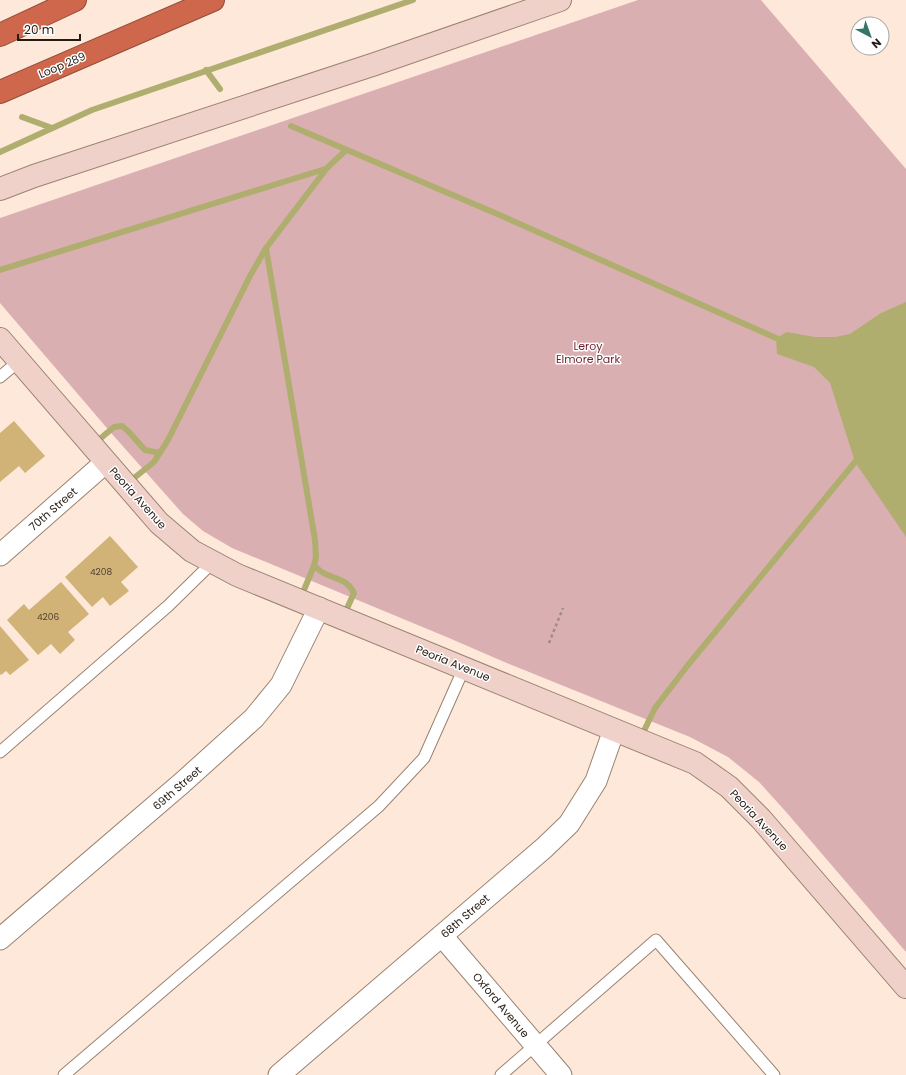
<svg xmlns="http://www.w3.org/2000/svg" width="906" height="1075" font-family="Poppins,sans-serif">
<rect width="100%" height="100%" fill="#fde8d9"/>
<polygon fill="#daafb2" points="638,0 761,0 906,169 906,952 787,813 759,782 728,757 690,737 502,661 449,638 232,548 203,531 183,514 112,434 0,303 0,218"/>
<polygon fill="#b0ae6f" points="906,302 906,537 855,462 830,383 814,367 777,354 776,338 787,332 815,337 835,337 850,334 881,313"/>
<g fill="none" stroke-linecap="round" stroke-linejoin="round">
<g stroke="#b0ae6f" stroke-width="6">
<polyline points="206,70 220,89"/>
<polyline points="22,117 52,128"/>
<polyline points="291,126 502,216 776,338"/>
<polyline points="0,152 92,110 413,0"/>
<polyline points="266,248 315,540 316,557 314,566 301,597"/>
<polyline points="0,270 325,169"/>
<polyline points="95,443 114,427 122,426 128,431 145,450 160,453"/>
<polyline points="129,482 154,462 168,440 250,276 266,248 327,168 346,150"/>
<path d="M 314,566 C 317,568 319,570 322,572 C 335,580 347,578 354,593 L 344,615"/>
<polyline points="641,737 655,708 688,665 855,462"/>
</g>
</g>
<g fill="#d1b378">
<polygon points="14,421 45,456 25,473 19,466 0,482 0,433"/>
<polygon points="110,536 138,567 121,582 129,591 110,606 103,597 92,607 65,577"/>
<polygon points="61,582 89,614 68,632 75,640 60,654 51,644 38,655 7,620 24,604 29,610"/>
<polygon points="0,626 29,660 10,675 6,671 1,675 0,674"/>
</g>
<g fill="none" stroke-linecap="round" stroke-linejoin="round">
<g stroke="#9a8372" stroke-width="13">
<g id="lane">
<polyline points="0,377 19,361"/>
<polyline points="0,752 168,606 213,562"/>
<polyline points="64,1075 379,806 424,758 464,668"/>
<polyline points="501,1075 656,940 774,1075"/>
</g>
</g>
<g stroke="#9a8372" stroke-width="23">
<g id="street">
<polyline points="0,555 106,462"/>
<polyline points="442,936 561,1075"/>
<polyline points="0,939 182,783 254,718 281,685 319,608"/>
<polyline points="279,1075 544,848 569,824 596,781 614,730"/>
</g>
</g>
<g stroke="#9a8372" stroke-width="24">
<g id="secondary">
<polyline points="0,189 34,176 375,64 560,0"/>
<polyline points="0,339 159,523 192,551 237,575 695,763 729,787 761,819 906,987"/>
</g>
</g>
<g stroke="#924c38" stroke-width="24">
<g id="highway">
<polyline points="0,35 75,0"/>
<polyline points="0,92 213,0"/>
</g>
</g>
<polyline stroke="#9d8d82" stroke-width="2.5" stroke-dasharray="3 3" stroke-linecap="butt" points="549,643 563,608"/>
<use href="#lane" stroke="#fff" stroke-width="11"/>
<use href="#street" stroke="#fff" stroke-width="21"/>
<use href="#secondary" stroke="#f0d1c9" stroke-width="22"/>
<use href="#highway" stroke="#ce674c" stroke-width="22"/>
</g>
<g text-anchor="middle" stroke-width="3" stroke-linejoin="round" paint-order="stroke">
<g font-size="9" fill="#4f412d">
<text x="101" y="575">4208</text>
<text x="48" y="620">4206</text>
</g>
<g font-size="11" fill="#241b14" stroke="#fff">
<text transform="translate(62 65) rotate(-23)" y="4">Loop 289</text>
<text transform="translate(138 498) rotate(48)" y="4">Peoria Avenue</text>
<text transform="translate(53 509) rotate(-41)" y="4">70th Street</text>
<text transform="translate(453 663) rotate(22)" y="4">Peoria Avenue</text>
<text transform="translate(177 788) rotate(-41)" y="4">69th Street</text>
<text transform="translate(759 820) rotate(47)" y="4">Peoria Avenue</text>
<text transform="translate(465 916) rotate(-41)" y="4">68th Street</text>
<text transform="translate(501 1005) rotate(50)" y="4">Oxford Avenue</text>
</g>
<g font-size="11" fill="#6f1e2f" stroke="#fff">
<text x="588" y="350">Leroy<tspan x="588" dy="13">Elmore Park</tspan></text>
</g>
</g>
<g transform="translate(870 36) rotate(139)"><circle r="19" fill="#ffffff" stroke="#a7a4a1"/>
<path d="M0-3L7 15L0 10L-7 15Z" fill="#347769"/>
<text y="-6" font-size="11" font-weight="bold" text-anchor="middle" fill="#241b14">N</text>
</g>
<path d="M18 34v6h62v-6" fill="none" stroke="#241b14" stroke-width="2"/>
<text x="24" y="34" font-size="12" fill="#241b14" stroke="#ffffff" stroke-width="3" paint-order="stroke">20 m</text>
</svg>
